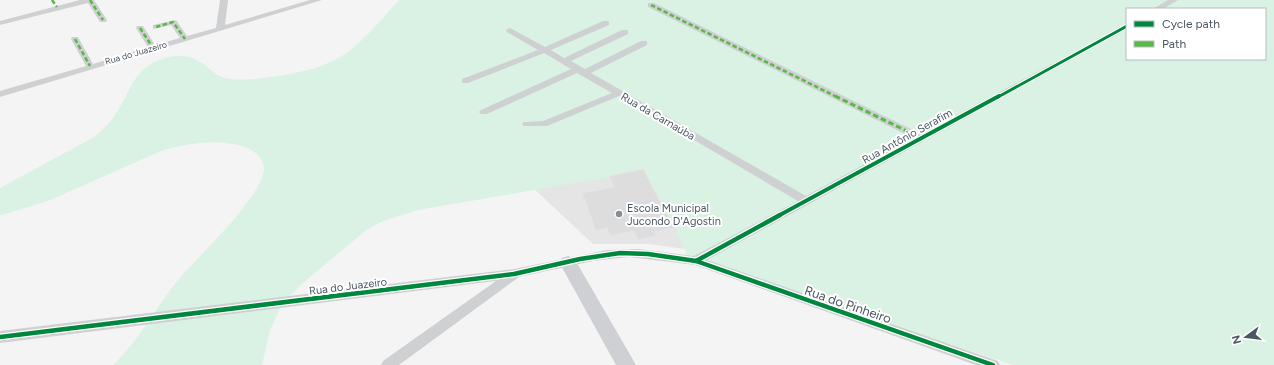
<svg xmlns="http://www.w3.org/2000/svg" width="1274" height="365" font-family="Figtree,sans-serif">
<rect width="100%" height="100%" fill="#f4f4f4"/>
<polygon fill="#e6e5e6" points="643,169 691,250 649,244 593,244 529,184"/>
<path fill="#d9f2e3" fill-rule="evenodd" d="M 399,0 L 1274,0 L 1274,365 L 1013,365 L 688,257 C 678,235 665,192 641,182 C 627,176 607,179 592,180 L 418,210 L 383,221 L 365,231 L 304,282 L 282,304 L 270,330 L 262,365 L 113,365 C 140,340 156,306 180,278 C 199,255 264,196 264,168 C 263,157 254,151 245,147 C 218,138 188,143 161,151 L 48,201 L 2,215 L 0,215 L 0,188 L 94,137 C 102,130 109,124 115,115 C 127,98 132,75 151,64 C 164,56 187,52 200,62 C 210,68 214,75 225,78 C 240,81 257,79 271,77 C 300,73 330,67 353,48 C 370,34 384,16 399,0 ZM 1127,9 L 1265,9 L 1265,59 L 1127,59 Z"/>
<polygon fill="#ddddde" stroke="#e5e6e7" points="643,169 674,228 654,232 656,236 638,240 634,231 610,236 607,228 596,231 582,193 614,187 609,176"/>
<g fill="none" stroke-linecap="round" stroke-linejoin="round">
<g fill="#ced0d2" fill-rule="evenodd">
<polygon points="80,0 94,0 107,20 106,22 100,22 88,3 0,25 0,21"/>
<polygon points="220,0 228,0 225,25 310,0 322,0 0,97 0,91 86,66 71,39 72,37 78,37 93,64 148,47 136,28 137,26 143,26 155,45 180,38 171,25 153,29 153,25 176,20 187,36 216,28"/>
<polygon points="1168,0 1178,0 1163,9 1153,9"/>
<polygon points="648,3 654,3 921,134 1127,24 1127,29 707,260 998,361 1000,365 976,365 695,265 629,257 593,261 519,277 399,365 381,365 383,361 496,281 0,343 0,331 514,269 607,250 639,249 694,256 798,201 619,96 547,126 524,126 522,124 524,122 543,121 612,93 577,73 487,114 481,114 479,112 481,110 571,69 544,53 468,83 462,83 462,79 538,50 507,32 506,30 510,28 545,47 603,21 609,21 609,25 551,50 564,58 622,30 628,30 628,34 571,61 585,69 641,41 647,41 647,45 591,73 806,196 913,138 648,7"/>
</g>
<polygon fill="#ced0d4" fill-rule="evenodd" points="568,256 574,258 636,365 616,365 559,262 562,258"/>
<g stroke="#58b947" stroke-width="2.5" stroke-dasharray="4.5 2.5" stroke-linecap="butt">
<polyline points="52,0 57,7"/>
<polyline points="90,0 103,20"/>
<polyline points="651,5 837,97"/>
<polyline points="156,27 173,22 185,39"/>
<polyline points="140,28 153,48"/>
<polyline points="75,39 90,66"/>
</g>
<polyline stroke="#58b947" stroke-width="3" stroke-dasharray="5.5 3" stroke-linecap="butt" points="835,96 921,138"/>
<g stroke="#fff" stroke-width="5">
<polyline id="cycleway-far2" points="998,97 1127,26"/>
</g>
<g stroke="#fff" stroke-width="6">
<polyline id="cycleway-far1" points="778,216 999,96"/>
</g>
<g stroke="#fff" stroke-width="7">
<g id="cycleway">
<polyline points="696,261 780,215"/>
<polyline points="0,337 514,274 580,259 620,253 648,254 696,261 993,365"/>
</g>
</g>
<use href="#cycleway-far2" stroke="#00873e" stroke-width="3"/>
<use href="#cycleway-far1" stroke="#00873e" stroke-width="4"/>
<use href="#cycleway" stroke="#00873e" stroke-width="4.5"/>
</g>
<circle fill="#868d94" stroke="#fff" stroke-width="1.5" cx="619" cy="214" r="4"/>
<g text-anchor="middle" stroke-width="4" stroke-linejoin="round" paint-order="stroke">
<g font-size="9" fill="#4a5661" stroke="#fff">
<text transform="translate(136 53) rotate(-16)" y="3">Rua do Juazeiro</text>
</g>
<g font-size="11" fill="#4a5661" stroke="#fff">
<text transform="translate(658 116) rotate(30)" y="4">Rua da Carnaúba</text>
<text transform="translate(907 136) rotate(-29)" y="4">Rua Antônio Serafim</text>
<text transform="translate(348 286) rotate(-7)" y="4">Rua do Juazeiro</text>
</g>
<g font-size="11" fill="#4a5661" stroke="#fff" text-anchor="start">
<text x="627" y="212">Escola Municipal<tspan x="627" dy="13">Jucondo D'Agostin</tspan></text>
</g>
<g font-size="13" fill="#4a5661" stroke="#fff">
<text transform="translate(848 304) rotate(19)" y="5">Rua do Pinheiro</text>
</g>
</g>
<rect x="1126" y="8" width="140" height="52" fill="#ffffff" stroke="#b7bbc0"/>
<rect x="1134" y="21" width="20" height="6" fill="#00873e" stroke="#b7bbc0"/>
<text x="1162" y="28" font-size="12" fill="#4a5661">Cycle path</text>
<rect x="1134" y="41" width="20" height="6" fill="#58b947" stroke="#b7bbc0"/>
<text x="1162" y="48" font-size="12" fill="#4a5661">Path</text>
<g transform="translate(1246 337) rotate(255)" stroke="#ffffff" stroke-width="3" paint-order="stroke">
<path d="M0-3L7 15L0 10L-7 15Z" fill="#4a5661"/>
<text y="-6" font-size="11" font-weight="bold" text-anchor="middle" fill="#4a5661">N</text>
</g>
</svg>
